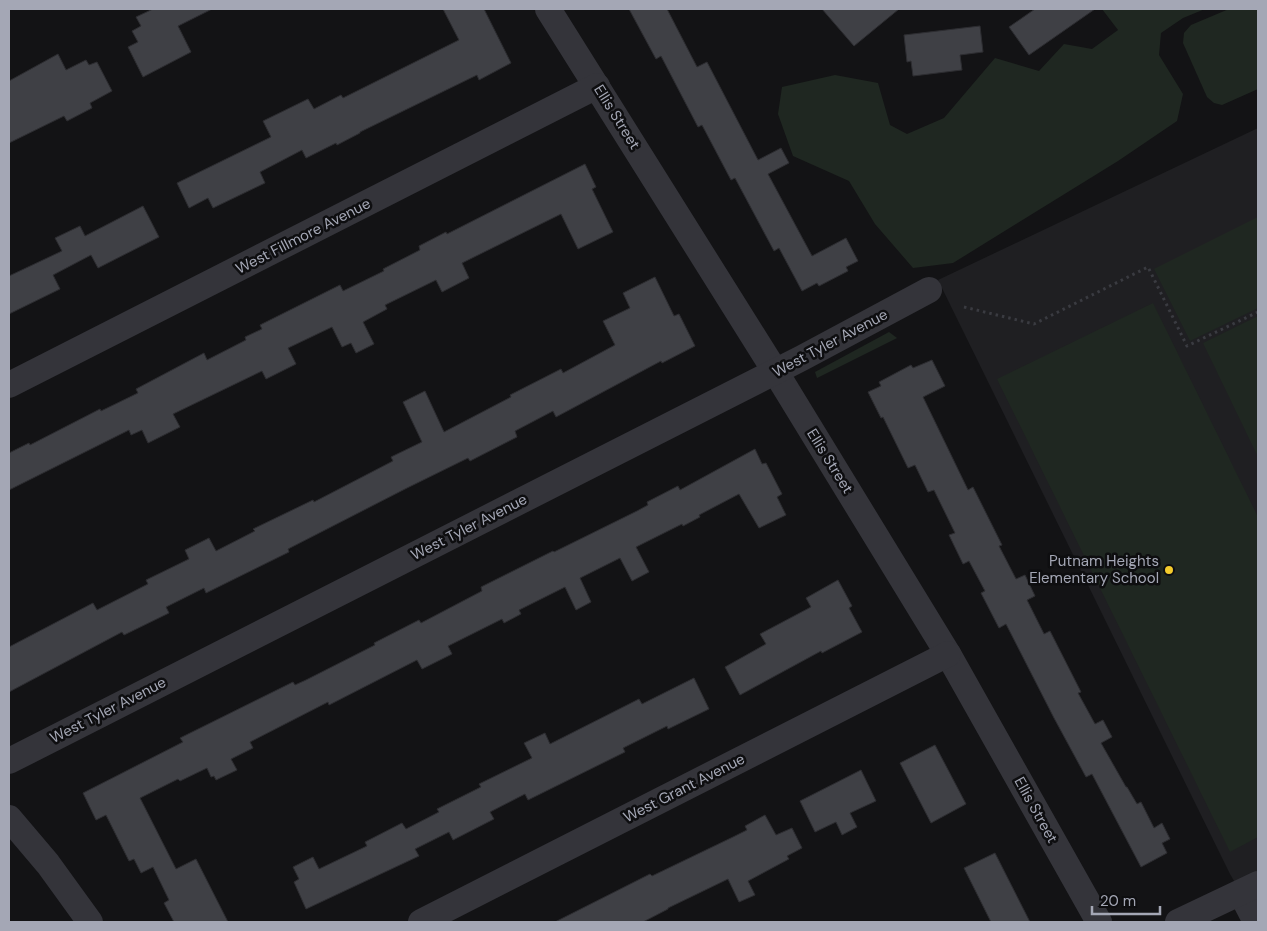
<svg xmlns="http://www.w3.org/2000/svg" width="1267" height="931" font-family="'DM Sans',sans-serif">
<rect width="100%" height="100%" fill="#131315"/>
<polygon fill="#1f1f22" points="1258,128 1258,884 1241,893 1230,874 938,280"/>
<g fill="#1f2721">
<polygon points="1102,9 1205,9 1183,18 1161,33 1159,55 1183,94 1177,121 1118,161 953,263 913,268 875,224 849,181 793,156 778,114 782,87 835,75 878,83 890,125 907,134 944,118 995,58 1039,71 1064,44 1092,49 1118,30"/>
<polygon points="1229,9 1258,9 1258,89 1222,105 1214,103 1207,97 1183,43 1184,33 1191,25"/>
<polygon points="1258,217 1258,308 1190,341 1154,269"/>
<polygon points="1153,303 1258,517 1258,837 1230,852 997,379"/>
<polygon points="1258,316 1258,457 1203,343"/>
<polygon points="889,332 897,338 817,378 815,372"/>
</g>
<g fill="#3f4045" stroke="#2d2d31">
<polygon points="153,9 212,9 178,26 191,52 143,77 128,47 138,42 132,31 141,26 136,17"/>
<polygon points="443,9 484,9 511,63 479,80 477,75 360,132 360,133 337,145 336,143 306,158 302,150 260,172 265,183 213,208 208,198 189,208 177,183 271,137 263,121 308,99 314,109 341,95 343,98 459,40"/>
<polygon points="629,9 667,9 697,67 707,62 758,160 781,148 789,163 768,174 812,256 846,238 858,261 846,267 848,271 819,286 817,283 802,291 779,248 774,251 735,178 731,180 702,125 698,127 661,56 656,59"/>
<polygon points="822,9 899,9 854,46"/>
<polygon points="1035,9 1095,9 1029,55 1009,27"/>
<polygon points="980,26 983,52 960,55 962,70 913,76 911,61 907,62 904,35"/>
<polygon points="58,54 66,70 86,60 89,65 97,62 112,91 90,103 92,108 67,121 64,116 9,143 9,81"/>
<polygon points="585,164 596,187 592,189 613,232 578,249 561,214 462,263 469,278 442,292 436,280 385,305 387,309 363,322 374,344 356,353 351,343 342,347 332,327 288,348 296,364 266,379 262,371 173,414 180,427 148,443 142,430 131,435 129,430 9,490 9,453 29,443 30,445 100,409 101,411 138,393 136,389 204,353 207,360 246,340 245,337 262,329 260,325 340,285 343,291 384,271 383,269 420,250 419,246 446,232 447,234"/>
<polygon points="143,206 159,237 98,268 91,255 53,275 60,289 9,314 9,276 62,251 55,238 80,226 85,236"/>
<polygon points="655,277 674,316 679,314 695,346 662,363 661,361 556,417 553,411 515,431 517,437 470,461 468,458 407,488 288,549 289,552 206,593 204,588 166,607 169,613 124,635 122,632 9,692 9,647 93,603 97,610 148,584 146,580 189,559 185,550 209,538 216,551 255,531 253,529 313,500 314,502 393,461 391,457 422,442 403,402 425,391 444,432 511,397 510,395 561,369 563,373 615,345 603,321 630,308 623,293"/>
<polygon points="932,360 945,386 923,397 968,490 973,487 1002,545 999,546 1016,579 1025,575 1035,596 1027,600 1044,634 1050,631 1081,692 1078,693 1095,724 1103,720 1112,737 1101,743 1126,787 1127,787 1137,804 1141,802 1154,828 1162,823 1170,839 1162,843 1167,853 1141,867 1092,774 1086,777 1054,718 1006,624 999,628 981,593 985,591 969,561 963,564 949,535 955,533 934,490 928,492 915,465 908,468 883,417 881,418 868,392 881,386 879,382 911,365 913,368"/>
<polygon points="755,449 762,464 766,463 782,494 777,497 786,515 759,528 739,494 699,515 700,517 683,526 682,524 636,547 649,572 632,581 620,558 580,578 591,602 576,610 565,587 519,610 521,614 504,623 502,619 448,646 452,654 422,669 417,660 329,705 328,702 250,742 253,748 231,759 237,770 216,780 214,776 211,777 207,768 180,781 178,779 140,798 176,869 196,859 228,922 174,922 164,903 169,900 153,867 141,873 134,859 129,861 106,815 96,820 83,793 183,742 180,738 293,682 295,685 306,680 375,645 374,643 419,620 421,623 482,591 481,587 553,551 554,552 637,511 648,505 647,502 678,486 680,490"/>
<polygon points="838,580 852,606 849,608 862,632 822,653 821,651 740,695 725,667 766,644 760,634 811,607 806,598"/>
<polygon points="694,678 709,709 668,729 667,726 623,748 625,752 528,800 525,794 490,812 494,819 453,840 449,832 415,849 419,856 306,909 294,882 299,879 293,867 313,857 319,869 367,846 365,842 402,823 406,829 439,812 437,809 481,787 479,784 481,783 532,758 524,743 545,733 550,744 639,699 642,704"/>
<polygon points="935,745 966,804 931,823 900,763"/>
<polygon points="861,770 876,801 850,813 857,827 842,835 836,822 815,832 800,801"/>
<polygon points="765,815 776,835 792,828 802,848 787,856 789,859 748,881 755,895 739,902 728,879 668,908 668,909 643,922 555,922 650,874 652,876 733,837 747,830 745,826"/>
<polygon points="995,853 1030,922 991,922 964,868"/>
</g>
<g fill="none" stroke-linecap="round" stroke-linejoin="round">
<polyline stroke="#3a3b41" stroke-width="3" stroke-dasharray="2.5 4" stroke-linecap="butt" points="964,307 1034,324 1148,267 1187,346 1258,312"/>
<g stroke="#34343a" stroke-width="26">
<polyline points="548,9 775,371 948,654 1099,922"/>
<polyline points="9,385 597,86"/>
<polyline points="9,761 802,358 929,290"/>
<polyline points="9,818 48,864 90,922"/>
<polyline points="1241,893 1256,922"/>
<polyline points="421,922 948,654"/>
<polyline points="1178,922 1258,884"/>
</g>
</g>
<circle fill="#f4cb2c" stroke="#0e0e10" stroke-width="2" cx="1169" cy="570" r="5"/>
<g text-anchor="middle" stroke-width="5" stroke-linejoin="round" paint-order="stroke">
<g font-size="15" fill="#a4a7b5" stroke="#0e0e10">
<text transform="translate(617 117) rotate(58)" y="5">Ellis Street</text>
<text transform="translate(303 236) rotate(-27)" y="5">West Fillmore Avenue</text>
<text transform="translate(830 343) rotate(-28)" y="5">West Tyler Avenue</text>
<text transform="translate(830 461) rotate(58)" y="5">Ellis Street</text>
<text transform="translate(469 527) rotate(-27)" y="5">West Tyler Avenue</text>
<text transform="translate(108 710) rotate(-27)" y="5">West Tyler Avenue</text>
<text transform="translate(684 788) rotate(-27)" y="5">West Grant Avenue</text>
<text transform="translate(1036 810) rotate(61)" y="5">Ellis Street</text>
</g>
<g font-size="15" fill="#a4a7b5" stroke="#0e0e10" text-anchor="end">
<text x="1159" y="566">Putnam Heights<tspan x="1159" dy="17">Elementary School</tspan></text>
</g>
</g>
<rect width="1267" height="931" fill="none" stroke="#a4a7b5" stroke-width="20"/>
<path d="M1092 906v8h68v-8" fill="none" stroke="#a4a7b5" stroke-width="2.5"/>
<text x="1100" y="906" font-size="15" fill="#a4a7b5" stroke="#0e0e10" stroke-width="4" paint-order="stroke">20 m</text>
</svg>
